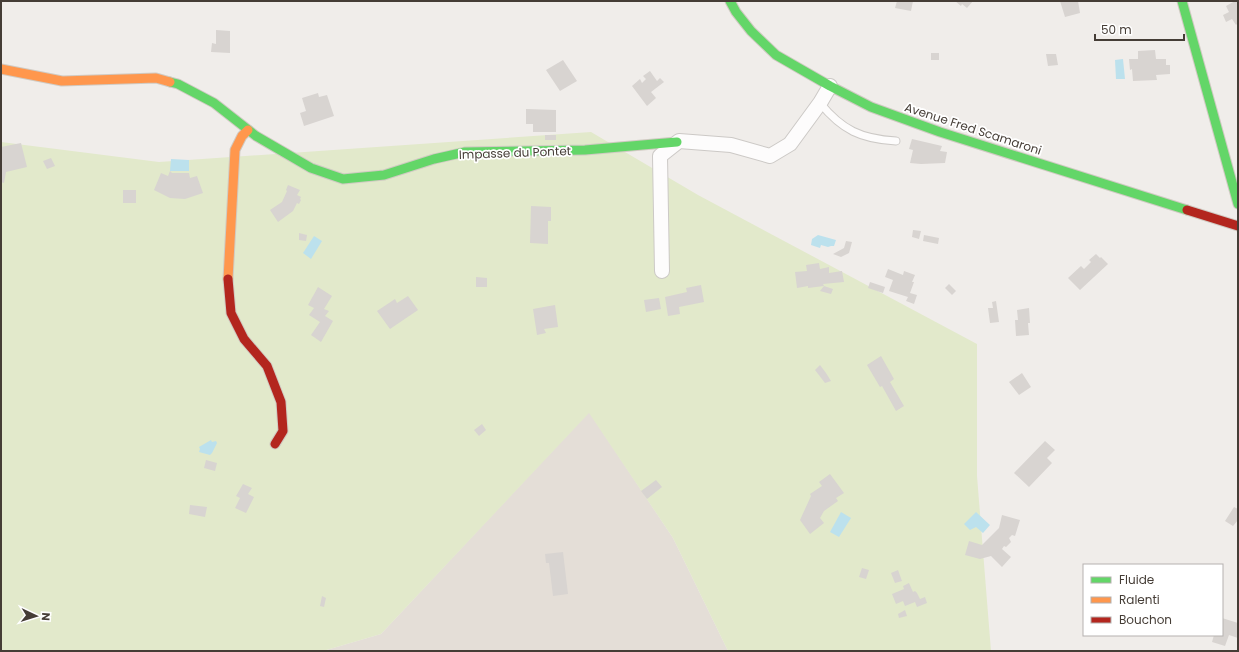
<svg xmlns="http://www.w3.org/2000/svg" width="1239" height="652" font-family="Poppins,sans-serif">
<rect width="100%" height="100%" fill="#f0edea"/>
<polygon fill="#e4ded7" points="589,412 673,538 728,651 323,651 381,634"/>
<polygon fill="#e2e9cb" points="591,132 698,195 977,344 977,476 991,651 728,651 673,538 589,413 381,634 323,651 1,651 1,142 159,162"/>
<g fill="#bce1ed">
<polygon points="1123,59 1125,79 1116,79 1115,60"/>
<polygon points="171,159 189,160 189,171 170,171"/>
<polygon points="818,235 836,240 834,246 831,246 828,247 821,245 820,248 811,245 812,239"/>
<polygon points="314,236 322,241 311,259 303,253"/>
<polygon points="211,440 212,442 216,441 217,443 212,453 210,455 199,452 200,449 199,447"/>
<polygon points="841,512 851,518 839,537 830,532"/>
<polygon points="976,512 990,525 983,533 976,527 970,530 964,524"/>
</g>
<g fill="#d8d4d1">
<polygon points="897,1 913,1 911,11 895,8"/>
<polygon points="955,1 973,1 967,8 962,4 961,6"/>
<polygon points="1060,1 1078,1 1080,13 1065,17"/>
<polygon points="1235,1 1238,1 1238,23 1236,25 1232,19 1226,22 1223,15 1229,12 1226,6"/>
<polygon points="216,30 230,31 230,53 211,52 212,43 216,44"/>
<polygon points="1155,50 1156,59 1166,59 1166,65 1170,65 1170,74 1156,75 1157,80 1133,81 1132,69 1130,70 1129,59 1138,59 1138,51"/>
<rect x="931" y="53" width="8" height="7"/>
<polygon points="1046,54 1056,54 1058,65 1048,66"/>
<polygon points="563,60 577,81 560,91 546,70"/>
<polygon points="650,71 657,81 660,78 664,82 651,92 656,98 647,106 632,86 640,79 642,83 646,79 643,76"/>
<polygon points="318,93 319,97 327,95 334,116 304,126 300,113 306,111 302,98"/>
<polygon points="526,109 556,110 556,132 533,132 533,124 526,124"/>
<rect x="545" y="135" width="11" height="5"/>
<polygon points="912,139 942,146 940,151 947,152 945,163 921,164 910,163 913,150 909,149"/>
<polygon points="21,143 27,167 6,172 4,183 1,182 1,147"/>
<polygon points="51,158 55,166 47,169 43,161"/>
<polygon points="170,171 172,173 189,173 190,178 197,176 203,193 185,199 170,198 154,190 161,173 168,176"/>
<polygon points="288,185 300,190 297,195 301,197 300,199 301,200 299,204 297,203 293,211 278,222 270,210 282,202 287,191 286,190"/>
<rect x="123" y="190" width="13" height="13"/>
<polygon points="531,206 551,207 551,221 548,221 548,244 530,243"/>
<polygon points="913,230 921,231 919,239 912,237"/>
<polygon points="299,233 307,235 306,241 299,240"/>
<polygon points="924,235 939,238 938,244 923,241"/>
<polygon points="846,241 852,242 849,253 841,257 833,254 844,248"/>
<polygon points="1096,254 1100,258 1101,257 1108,264 1080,290 1068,278 1081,266 1084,269 1091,262 1089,260"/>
<polygon points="819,263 820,269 829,267 829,273 842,271 844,282 823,284 824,286 833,289 831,294 820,291 824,286 808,288 808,286 797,288 795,272 807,271 806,265"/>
<polygon points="888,269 903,275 904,271 915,275 912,282 914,282 910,293 917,295 914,304 906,301 908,297 889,291 893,280 885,277"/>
<polygon points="476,277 487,278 487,287 476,287"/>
<polygon points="870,282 885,287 883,293 868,288"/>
<polygon points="949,284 956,291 952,295 945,288"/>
<polygon points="701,285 704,302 679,307 680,314 668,316 665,297 687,292 686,288"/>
<polygon points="318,287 332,296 324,309 329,311 325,316 333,321 321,342 311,335 320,322 309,315 314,308 308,305"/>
<polygon points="408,296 418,310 390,329 377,311 395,299 397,303"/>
<polygon points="659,298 661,309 646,312 644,300"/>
<polygon points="996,301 999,322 990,323 988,308 993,308 992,302"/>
<polygon points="555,305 558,327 544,329 546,333 537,335 533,309"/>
<polygon points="1029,308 1030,323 1028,323 1029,335 1016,336 1015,320 1018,320 1017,310"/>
<polygon points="881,356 894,379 890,382 904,406 896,411 882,386 880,387 867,365"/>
<polygon points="820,365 826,373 831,381 825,383 815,370"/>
<polygon points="1022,373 1031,387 1019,395 1009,382"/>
<polygon points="482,424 486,430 479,436 474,430"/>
<polygon points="1045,441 1055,450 1047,458 1052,463 1029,487 1014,473"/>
<polygon points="206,460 217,463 215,471 204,468"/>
<polygon points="830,474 844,493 836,498 838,501 824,511 820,518 824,523 810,534 800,520 811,496 810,494 822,486 819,482"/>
<polygon points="656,480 662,487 647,499 641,491"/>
<polygon points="243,484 252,488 248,494 254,497 246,513 235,508 240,498 236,496"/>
<polygon points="190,505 207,507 205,517 189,514"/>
<polygon points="1234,507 1238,509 1238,520 1233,526 1225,521"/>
<polygon points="1002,515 1020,520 1015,536 1012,535 1009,538 1011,542 1006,547 1004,546 1002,549 1011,557 1002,567 991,556 980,559 965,555 969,541 982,545 999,528"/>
<polygon points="563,552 568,594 553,596 549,563 546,563 545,554"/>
<polygon points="862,568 869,570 866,579 859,577"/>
<polygon points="898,570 902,581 895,583 891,573"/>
<polygon points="909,583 913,592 915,591 917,593 920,599 925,597 927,603 917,607 915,602 905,606 903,601 896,604 892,594 904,589 903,586"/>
<polygon points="322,596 326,598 324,607 320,606"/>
<polygon points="905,610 907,616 899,618 898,614"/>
<polygon points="1222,618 1238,623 1238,638 1229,635 1225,646 1212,642 1214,635 1222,635"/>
</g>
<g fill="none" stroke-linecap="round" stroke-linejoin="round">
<g stroke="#ccc9c6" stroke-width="9">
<path id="lane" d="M 820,103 C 842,130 861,139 896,141"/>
</g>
<g stroke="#ccc9c6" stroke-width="16">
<polyline id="street" points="662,271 660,156 679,141 731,145 770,156 790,144 820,103 830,86"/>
</g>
<g stroke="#d0cac2" stroke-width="11">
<g id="fast">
<polyline points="730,1 736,12 751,31 776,55 830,86 871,107 940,132 1187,210"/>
<polyline points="1182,1 1238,204"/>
<polyline points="170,82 178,84 214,103 256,136 311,168 343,179 384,175 434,159 465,152 585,150 677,142"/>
</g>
</g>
<g stroke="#d0cac2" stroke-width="11">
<g id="slow">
<polyline points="1,69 62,81 156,78 170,82"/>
<polyline points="228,279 235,150 242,136 248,130"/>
</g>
</g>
<g stroke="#d0cac2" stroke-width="11">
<g id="jam">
<polyline points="1187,210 1238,226"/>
<polyline points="228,279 231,313 244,339 267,366 281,402 283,431 275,444"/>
</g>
</g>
<use href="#lane" stroke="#fdfcfc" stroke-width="7"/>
<use href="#street" stroke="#fdfcfc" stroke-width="14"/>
<use href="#fast" stroke="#63d668" stroke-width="9"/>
<use href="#slow" stroke="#ff974d" stroke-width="9"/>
<use href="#jam" stroke="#b3261e" stroke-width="9"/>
</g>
<g text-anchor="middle" stroke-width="3.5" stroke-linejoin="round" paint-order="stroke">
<g font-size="12" fill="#453d36" stroke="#fff">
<text transform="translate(973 129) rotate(18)" y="4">Avenue Fred Scamaroni</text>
<text transform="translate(515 153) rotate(-2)" y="4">Impasse du Pontet</text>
</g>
</g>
<rect width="1239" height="652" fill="none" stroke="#453d36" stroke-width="4"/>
<rect x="1083" y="564" width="140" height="72" fill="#ffffff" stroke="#b5b1af"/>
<rect x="1091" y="577" width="20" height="6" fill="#63d668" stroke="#b5b1af"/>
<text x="1119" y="584" font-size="12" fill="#453d36">Fluide</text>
<rect x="1091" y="597" width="20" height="6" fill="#ff974d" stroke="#b5b1af"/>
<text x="1119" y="604" font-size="12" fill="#453d36">Ralenti</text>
<rect x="1091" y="617" width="20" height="6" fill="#b3261e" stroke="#b5b1af"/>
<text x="1119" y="624" font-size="12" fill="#453d36">Bouchon</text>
<g transform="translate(36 616) rotate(94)" stroke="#ffffff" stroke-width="3" paint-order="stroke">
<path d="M0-3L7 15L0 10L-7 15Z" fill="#453d36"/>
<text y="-6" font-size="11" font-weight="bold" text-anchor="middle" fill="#453d36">N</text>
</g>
<path d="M1095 34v6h89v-6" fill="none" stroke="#453d36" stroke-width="2"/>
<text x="1101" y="34" font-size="12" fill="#453d36" stroke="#ffffff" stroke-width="3" paint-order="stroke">50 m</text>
</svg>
